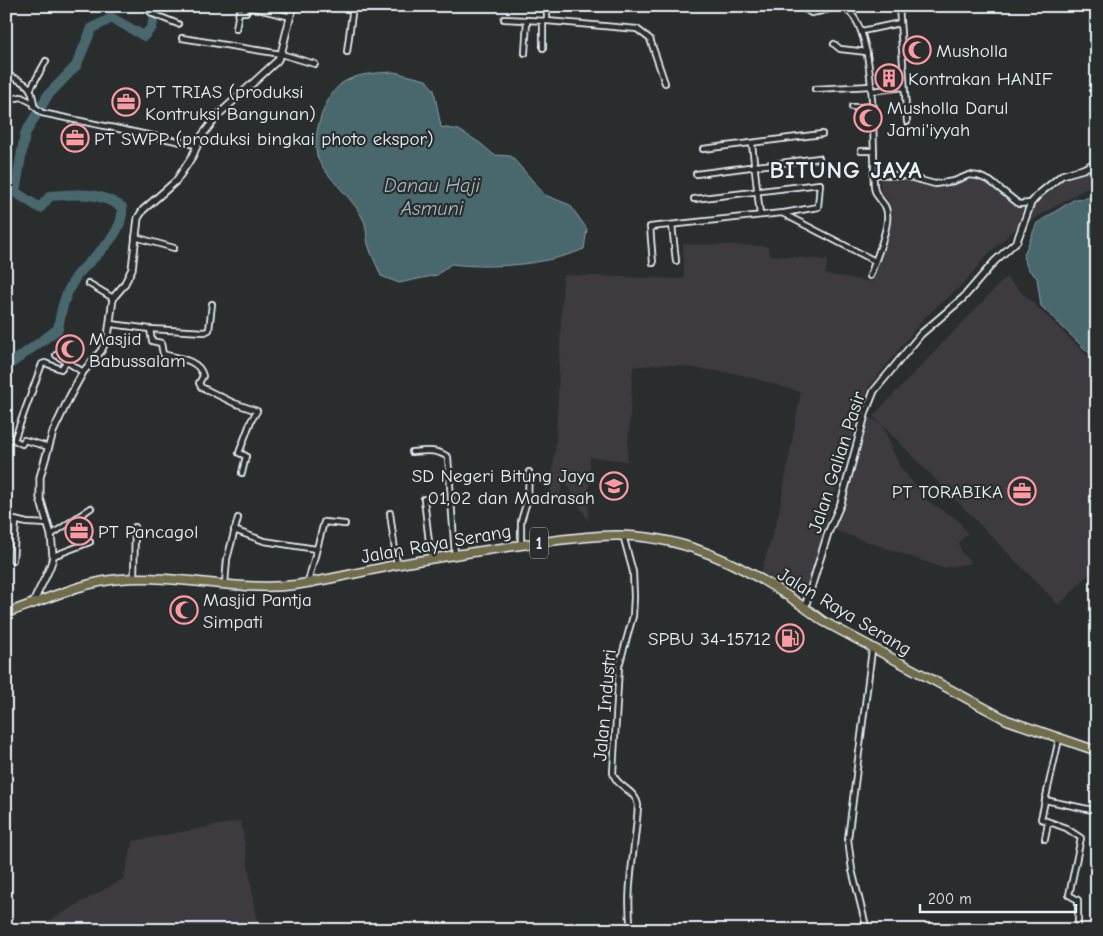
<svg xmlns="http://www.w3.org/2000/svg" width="1103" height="936" font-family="'Comic Neue',sans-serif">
<rect width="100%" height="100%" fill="#2a2d2e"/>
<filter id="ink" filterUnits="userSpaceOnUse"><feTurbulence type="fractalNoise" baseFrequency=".02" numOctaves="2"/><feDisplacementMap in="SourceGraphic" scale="10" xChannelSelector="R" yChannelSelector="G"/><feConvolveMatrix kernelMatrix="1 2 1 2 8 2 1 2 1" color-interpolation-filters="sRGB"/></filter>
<g filter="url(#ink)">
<g fill="#3c3a40">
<polygon points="1097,165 1097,182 1013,231 987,255 965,282 924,318 868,388 804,595 761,572 779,513 801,392 739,374 664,364 633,367 627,461 590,457 588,521 563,477 560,500 550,499 556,440 563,275 684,279 683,244 767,246 770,255 828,260 825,274 872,282 890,217 888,200 881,194 880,178 912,180 926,186 942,186 967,177 986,183 996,189 1013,205 1022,208 1037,201 1063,177 1082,173"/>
<polygon points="1006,277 1097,365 1097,566 1059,605 882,425 900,467 929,502 957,519 968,534 959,542 961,552 971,563 943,568 834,530 844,505 868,417 881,424 873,416"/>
<polygon points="241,821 258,926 253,927 252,930 6,930 35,928 123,879 133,841"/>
</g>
<g fill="#4a676d" stroke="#899ea5">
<path d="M 394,72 L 426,80 L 434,90 L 441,127 L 459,130 L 480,143 L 494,155 L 511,156 L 545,195 L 570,205 L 587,229 L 584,249 C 545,265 493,269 451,264 L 437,275 L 399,283 L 381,276 C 377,265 371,255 368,244 C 366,237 367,228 364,221 C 354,199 333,184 320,163 C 308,143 324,96 342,83 C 358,73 376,73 394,72 Z"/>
<polygon points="1097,197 1097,361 1041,306 1037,278 1028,269 1023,257 1037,223 1075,199"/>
</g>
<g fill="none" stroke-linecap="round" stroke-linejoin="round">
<path stroke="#4a676d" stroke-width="10" d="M 6,367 L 58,329 C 61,310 65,293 76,277 C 92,256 125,236 122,207 C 96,191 79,194 50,196 L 40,208 L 15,192 L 25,134 L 48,95 L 76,66 L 92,28 L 112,18 L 144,36 L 152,27 L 156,6"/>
<g stroke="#e8f1f8" stroke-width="8">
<g id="minor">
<polyline points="144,6 153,14 178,24"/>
<polyline points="245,6 291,17"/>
<path d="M 801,6 L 811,13 C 822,12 838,4 848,11 C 874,29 873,126 874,157 C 875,167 872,181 875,191 C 879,203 889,202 887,221 C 885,239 876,258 870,276"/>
<polyline points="899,6 907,122"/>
<polyline points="504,19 547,21 547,6"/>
<polyline points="547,21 637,29 650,39 665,83"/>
<polyline points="236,29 239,12 246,12 245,7"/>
<polyline points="862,31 900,23"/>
<polyline points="182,38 281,54 315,64"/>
<polyline points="834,44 840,49 867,52"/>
<polyline points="543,48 543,21"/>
<polyline points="347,52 353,6"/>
<polyline points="525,53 527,20"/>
<path d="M 6,74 C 26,84 32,83 34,106 L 42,113 L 196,145"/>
<polyline points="31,88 46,61"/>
<polyline points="815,89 871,86"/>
<polyline points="872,91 904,87"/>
<polyline points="6,100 21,97 33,103"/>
<polyline points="852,107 874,107"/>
<polyline points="752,144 760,215"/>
<polyline points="703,149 822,134"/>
<polyline points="861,151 874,151"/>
<polyline points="696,174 819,158"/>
<polyline points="874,174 905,176 935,184 954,181 969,175 978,176 990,181 1019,204 1031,203"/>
<polyline points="694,199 820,184 818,207 784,213"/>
<polyline points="672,225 676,261"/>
<polyline points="135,237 174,248"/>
<polyline points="653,263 650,227 782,213 875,261"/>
<polyline points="88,283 113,298"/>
<polyline points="111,324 150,329 205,332 209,330 212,304"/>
<path d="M 150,329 L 152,341 L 161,343 L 163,354 C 177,358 199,359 203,376 L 199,383 L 201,387 L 234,403 L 257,411 L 251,421 L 239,453 L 246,456 L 242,473"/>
<polyline points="56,355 83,372"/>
<polyline points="49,447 24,440 22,444 14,440 42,364 45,363 61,369 67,361"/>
<path d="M 412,452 C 426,451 436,449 448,457 L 455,555"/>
<polyline points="424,499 431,559"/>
<polyline points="390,513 397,565"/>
<polyline points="6,518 27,523 48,524"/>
<polyline points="234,530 264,541 316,549"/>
<polyline points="51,535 91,508"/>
<path d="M 623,535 L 633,572 L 634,597 L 633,616 L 619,666 L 613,773 C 616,787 635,789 638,805 C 636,847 625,887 631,930"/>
<polyline points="521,545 521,521 528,498 529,472"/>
<polyline points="53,556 90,542"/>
<polyline points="13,560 16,521"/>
<polyline points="134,578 135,527"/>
<polyline points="308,582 324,522 345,524"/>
<polyline points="225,584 227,559 238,518"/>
<polyline points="1059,739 1041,819 1066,828 1081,838 1069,895 1078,900 1078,930"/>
<polyline points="1045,800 1097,811"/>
<polyline points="1045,839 1048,823"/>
<polyline points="867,930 852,870 848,839 872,650"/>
</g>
</g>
<g stroke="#e8f1f8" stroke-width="9">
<g id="tertiary">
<path d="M 33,604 C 38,589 52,569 53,556 L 51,535 L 40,498 L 40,477 L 53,432 L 70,396 L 83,372 L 101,351 L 108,337 L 113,298 L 124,285 L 132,269 L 138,218 L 143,210 L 176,181 L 192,157 L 201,137 L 218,115 L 277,61 L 281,54 L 293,6"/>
<polyline points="805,607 828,533 841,503 866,411 874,391 921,334 963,298 995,261 1017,241 1031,203 1039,194 1062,175 1083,169 1097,162"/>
</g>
</g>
<g stroke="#e8f1f8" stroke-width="11">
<path id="trunk" d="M 6,613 C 43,601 81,582 120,579 C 178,574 237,592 295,585 C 328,580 362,572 395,565 C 444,556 493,549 542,542 C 581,537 618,532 657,539 C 716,549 776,585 823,621 L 1007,720 L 1097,751"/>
</g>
<use href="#minor" stroke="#2a2d2e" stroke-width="4.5"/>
<use href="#tertiary" stroke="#2a2d2e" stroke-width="5.5"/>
<use href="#trunk" stroke="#716d4b" stroke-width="8"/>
</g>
</g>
<defs>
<g id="mosque-ring" transform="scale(1.4375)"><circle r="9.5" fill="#2a2d2e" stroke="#ff9aa2" stroke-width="1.5"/><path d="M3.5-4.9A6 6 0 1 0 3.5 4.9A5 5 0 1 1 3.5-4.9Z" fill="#ff9aa2"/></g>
<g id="building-ring" transform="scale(1.4375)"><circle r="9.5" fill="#2a2d2e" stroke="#ff9aa2" stroke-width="1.5"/><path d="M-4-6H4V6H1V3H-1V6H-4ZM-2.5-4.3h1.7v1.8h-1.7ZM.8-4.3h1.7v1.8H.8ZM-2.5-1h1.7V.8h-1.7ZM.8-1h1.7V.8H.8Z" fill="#ff9aa2"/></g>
<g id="office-ring" transform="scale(1.4375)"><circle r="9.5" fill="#2a2d2e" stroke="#ff9aa2" stroke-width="1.5"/><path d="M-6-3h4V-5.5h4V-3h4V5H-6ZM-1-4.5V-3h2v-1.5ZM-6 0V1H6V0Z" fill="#ff9aa2"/></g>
<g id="school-ring" transform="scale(1.4375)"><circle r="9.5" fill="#2a2d2e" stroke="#ff9aa2" stroke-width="1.5"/><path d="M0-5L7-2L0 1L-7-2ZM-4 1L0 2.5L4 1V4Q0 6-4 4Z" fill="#ff9aa2"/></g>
<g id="fuel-ring" transform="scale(1.4375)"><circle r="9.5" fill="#2a2d2e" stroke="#ff9aa2" stroke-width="1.5"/><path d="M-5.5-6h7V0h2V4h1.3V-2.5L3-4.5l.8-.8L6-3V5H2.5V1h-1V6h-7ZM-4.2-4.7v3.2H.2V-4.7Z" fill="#ff9aa2"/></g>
</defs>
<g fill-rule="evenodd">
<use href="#mosque-ring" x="917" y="50"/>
<use href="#building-ring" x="889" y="78"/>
<use href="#office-ring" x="126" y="102"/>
<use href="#mosque-ring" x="868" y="118"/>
<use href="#office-ring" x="75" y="138"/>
<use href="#mosque-ring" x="70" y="349"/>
<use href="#school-ring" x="614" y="486"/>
<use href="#office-ring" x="1022" y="491"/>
<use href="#office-ring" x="79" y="531"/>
<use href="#mosque-ring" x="184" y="610"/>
<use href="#fuel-ring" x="790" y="638"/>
</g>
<g text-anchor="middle" stroke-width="4.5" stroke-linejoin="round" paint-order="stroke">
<rect fill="#2a2d2e" stroke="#afb6bb" stroke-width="1" x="530" y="527.5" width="18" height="31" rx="4"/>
<g font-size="18" font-weight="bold" fill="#e8f1f8">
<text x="539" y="549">1</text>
</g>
<g font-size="19" fill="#e8f1f8" stroke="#2a2d2e" text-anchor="start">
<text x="936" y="57">Musholla</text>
<text x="908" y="85">Kontrakan HANIF</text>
<text x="145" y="98">PT TRIAS (produksi<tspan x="145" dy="22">Kontruksi Bangunan)</tspan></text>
<text x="887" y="114">Musholla Darul<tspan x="887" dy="22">Jami'iyyah</tspan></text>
<text x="94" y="145">PT SWPP (produksi bingkai photo ekspor)</text>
<text x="89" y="345">Masjid<tspan x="89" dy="22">Babussalam</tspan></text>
<text x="595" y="482" text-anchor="end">SD Negeri Bitung Jaya<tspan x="595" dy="22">01,02 dan Madrasah</tspan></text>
<text x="1003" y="498" text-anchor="end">PT TORABIKA</text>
<text x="98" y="538">PT Pancagol</text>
<text x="203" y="606">Masjid Pantja<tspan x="203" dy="22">Simpati</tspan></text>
<text x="771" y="645" text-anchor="end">SPBU 34-15712</text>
</g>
<g font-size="19" fill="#e8f1f8" stroke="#2a2d2e">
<text transform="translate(836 462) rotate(-72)" y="7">Jalan Galian Pasir</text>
<text transform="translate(436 543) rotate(-10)" y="7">Jalan Raya Serang</text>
<text transform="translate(845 611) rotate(31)" y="7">Jalan Raya Serang</text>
<text transform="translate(604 705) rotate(-85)" y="7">Jalan Industri</text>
</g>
<g font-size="20" font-style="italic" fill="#a9bac0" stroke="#2a2d2e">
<text x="432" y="192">Danau Haji<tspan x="432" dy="23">Asmuni</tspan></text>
</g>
<g font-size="24" font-weight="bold" letter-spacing="1" fill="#e8f1f8" stroke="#2a2d2e">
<text x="846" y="178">BITUNG JAYA</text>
</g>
</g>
<rect width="1103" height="936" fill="none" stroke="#2a2d2e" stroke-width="25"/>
<rect x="12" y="12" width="1078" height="911" fill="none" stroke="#e8f1f8" stroke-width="2" filter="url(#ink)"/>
<path d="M920 904v8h156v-8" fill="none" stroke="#e8f1f8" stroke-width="2.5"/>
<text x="928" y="904" font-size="15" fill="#e8f1f8" stroke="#2a2d2e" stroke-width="4" paint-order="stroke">200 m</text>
</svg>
